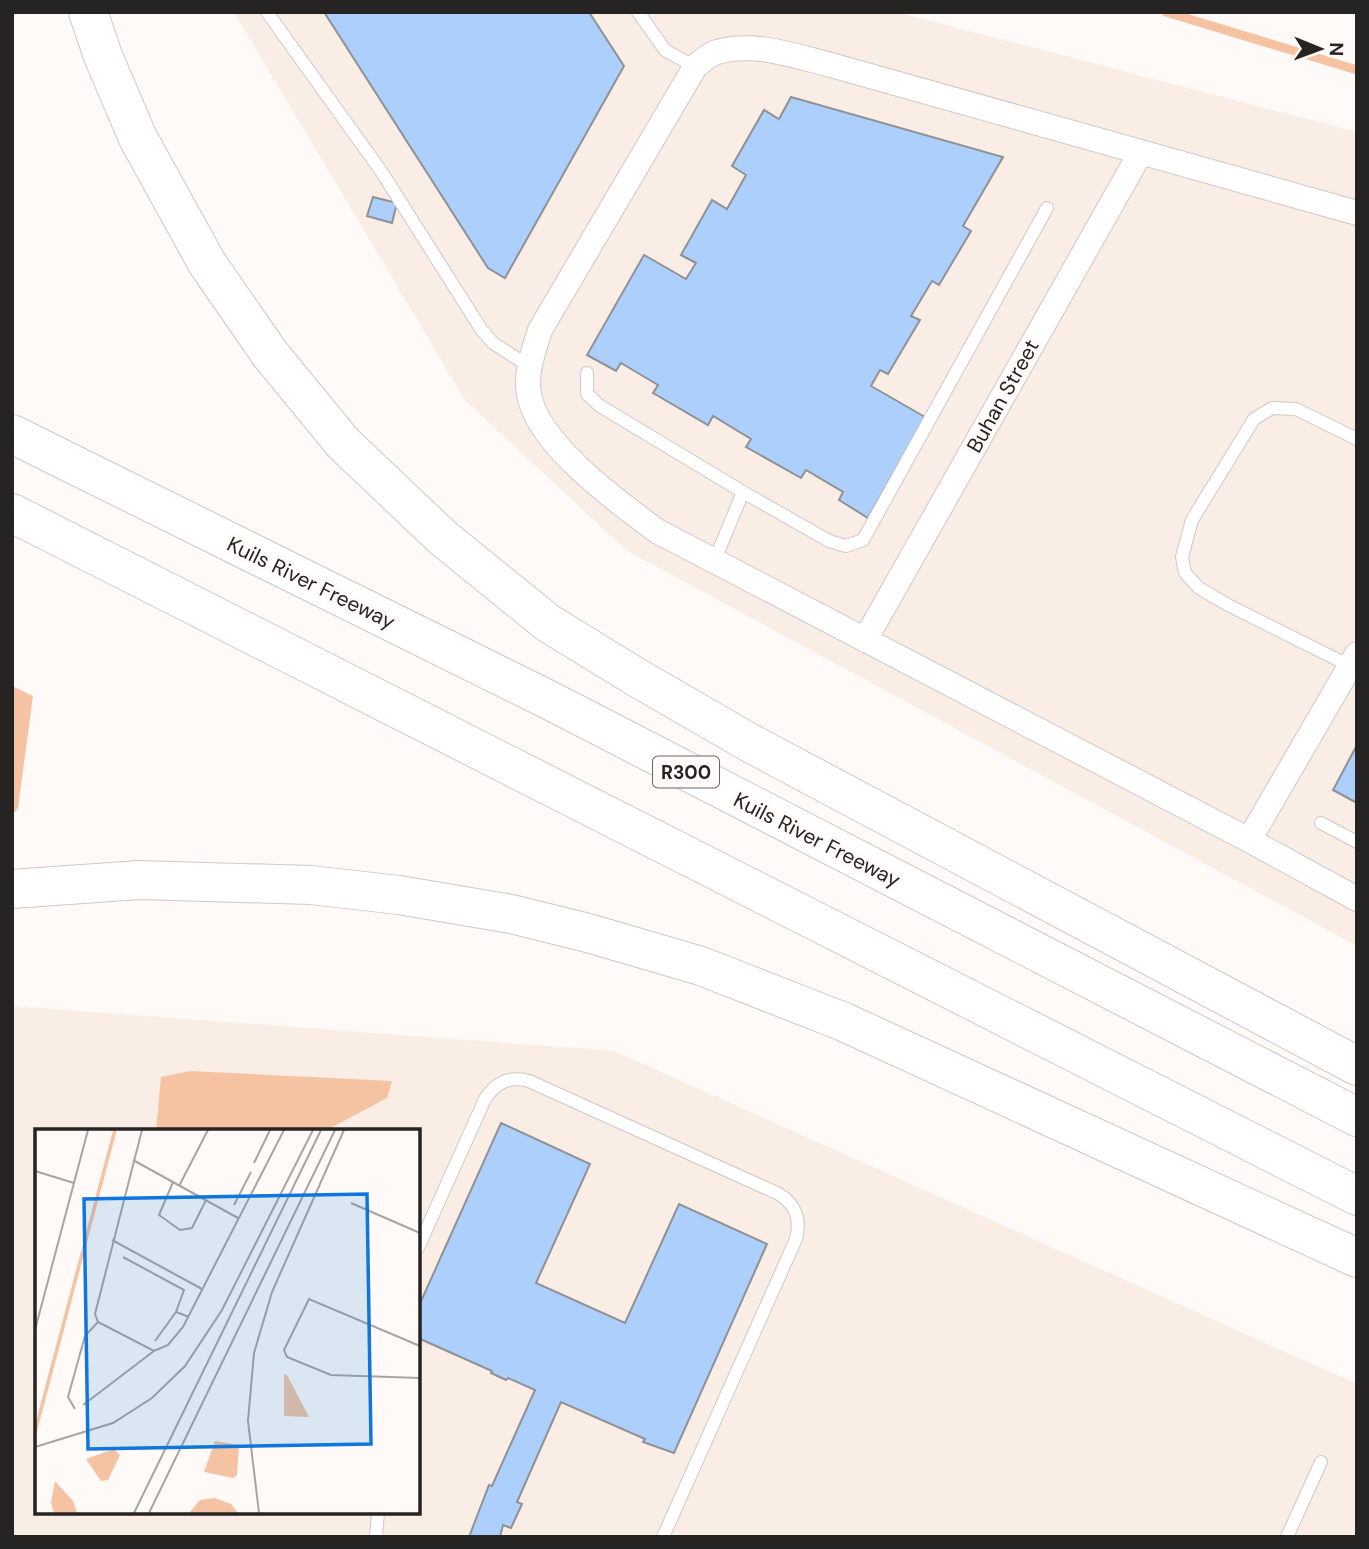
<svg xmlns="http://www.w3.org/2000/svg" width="1369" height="1549" font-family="'DM Sans',sans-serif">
<rect width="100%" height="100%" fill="#fffaf7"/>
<g fill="#f9ede5" fill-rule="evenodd">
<polygon points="234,12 896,12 1357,132 1357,946 626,550 465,400"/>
<path d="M 12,1006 L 614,1051 L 1357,1384 L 1357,1537 L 12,1537 ZM 37,1131 L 418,1131 L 418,1512 L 37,1512 Z"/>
</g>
<g fill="#f5c3a1">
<polygon points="12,686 33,696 18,808 12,815"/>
<polygon points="190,1071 392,1081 387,1098 325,1131 156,1131 161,1077"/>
</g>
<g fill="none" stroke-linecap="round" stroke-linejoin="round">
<polyline stroke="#f5c3a1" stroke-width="9" points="1166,12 1357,70"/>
</g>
<g fill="#accffc" stroke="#8f9195" stroke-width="2">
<polygon points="324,12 589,12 624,66 505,278 488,268"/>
<polygon points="791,97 1003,157 963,226 971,231 939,285 932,281 911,316 920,320 888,374 880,370 871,386 925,417 868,518 839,500 843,492 806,470 801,478 746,447 751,439 713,416 708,425 653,393 658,385 621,363 616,371 587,355 644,255 686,279 696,263 681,255 712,200 727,209 746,175 732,166 764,110 779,119"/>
<polygon points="373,197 397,203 392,223 367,216"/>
<polygon points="1357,745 1357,803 1333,790"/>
<polygon points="501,1123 590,1164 536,1283 625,1323 679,1204 767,1244 674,1453 643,1442 645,1439 561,1402 517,1502 522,1504 511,1528 503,1525 500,1537 469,1537 489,1485 492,1486 535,1390 508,1378 506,1380 491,1373 492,1371 418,1338 418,1308"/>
</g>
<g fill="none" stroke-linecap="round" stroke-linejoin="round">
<g stroke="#cdc9c6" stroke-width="14">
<g id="service">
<polyline points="267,12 381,171 481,329 493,343 529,366"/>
<polyline points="638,12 665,50 695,67"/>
<polyline points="587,373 587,394 600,406 743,492"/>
<polyline points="714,562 743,492 829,541 846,546 863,540 1047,208"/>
<polyline points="1350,666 1228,605 1199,588 1185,573 1182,557 1192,520 1254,419 1272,408 1296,409 1357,439"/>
<polyline points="1321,823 1357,842"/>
<path d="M 418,1248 L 485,1099 C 496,1082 510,1076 529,1081 L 779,1194 C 796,1205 801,1219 796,1239 L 663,1537"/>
<polyline points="376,1537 378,1512"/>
<polyline points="1287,1537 1321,1462"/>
</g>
</g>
<g stroke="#cdc9c6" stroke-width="26">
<g id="minor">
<path d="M 1357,213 L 831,65 C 795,56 755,41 717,52 C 709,54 701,62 695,67 L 540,330 C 534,350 525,372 529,394 C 537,444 618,502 657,531 L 1249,840 L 1357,899"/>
<polyline points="865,640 1141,152"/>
<polyline points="1249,840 1357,654"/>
</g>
</g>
<g stroke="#cdc9c6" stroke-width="40">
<g id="motorway">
<polyline points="88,12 103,56 138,138 207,263 270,354 343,443 442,537 548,623 636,677 750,743 1357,1066"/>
<polyline points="12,434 549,700 1357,1117"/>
<polyline points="12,513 1357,1196"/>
<polyline points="12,889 139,880 311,885 399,895 511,914 588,933 701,966 844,1022 1357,1258"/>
</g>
</g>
<use href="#service" stroke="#fff" stroke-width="12"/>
<use href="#minor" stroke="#fff" stroke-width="24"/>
<use href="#motorway" stroke="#fff" stroke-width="38"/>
</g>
<g text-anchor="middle" stroke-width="7" stroke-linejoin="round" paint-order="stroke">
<rect fill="#fffaf7" stroke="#666462" stroke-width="2" x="653" y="756.5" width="66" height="31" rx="5"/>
<g font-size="19" font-weight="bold" fill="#252422">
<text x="686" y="779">R300</text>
</g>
<g font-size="21" fill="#252422" stroke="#fffaf7">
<text transform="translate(1003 396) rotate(-61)" y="7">Buhan Street</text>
<text transform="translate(311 583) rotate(26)" y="7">Kuils River Freeway</text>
<text transform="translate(817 840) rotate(27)" y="7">Kuils River Freeway</text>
</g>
</g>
<g transform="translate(35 1129)">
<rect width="385" height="385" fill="#fffaf7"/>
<path d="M 249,245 L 252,246 L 274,288 L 249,287 ZM 180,312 L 204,316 L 202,346 L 198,349 L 169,343 ZM 79,320 L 85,326 L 73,351 L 66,352 L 51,330 ZM 20,352 L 38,372 L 42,384 L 19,384 L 16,374 ZM 180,369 L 196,375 L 203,384 L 154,384 L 165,371 Z" fill="#f5c3a1"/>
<path fill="none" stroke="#f5c3a1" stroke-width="3.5" d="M 0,303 L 80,1"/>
<path fill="none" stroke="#a8a4a2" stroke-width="2" d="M 107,1 L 60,185 L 63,193 L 119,222 L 133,216 L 148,198 L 249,1M 98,31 L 203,89M 219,34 L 235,1M 0,42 L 39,54M 138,53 L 124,86 L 145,101 L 157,99 L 171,71M 144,57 L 173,1M 316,74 L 385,104M 199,76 L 216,43M 77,111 L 167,160M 88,128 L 149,161 L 141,183 L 154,188M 0,201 L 53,1M 120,212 L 141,183M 385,217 L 274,170 L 249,221 L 252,228 L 296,246 L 385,249M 48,276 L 119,222M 40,280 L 33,268 L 50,207 L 63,193M 0,318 L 78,294 L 117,269 L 150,237 L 187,181 L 278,1M 99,384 L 286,1M 114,384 L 300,1M 224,384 L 213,292 L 219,224 L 237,163 L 309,1"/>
<path fill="#0f76de" fill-opacity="0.15" stroke="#0f76de" stroke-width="3.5" d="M 332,65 L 336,315 L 53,320 L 49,70 Z"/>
<rect width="385" height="385" fill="none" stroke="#252422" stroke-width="3.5"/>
</g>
<rect width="1369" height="1549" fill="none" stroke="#252422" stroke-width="28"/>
<g transform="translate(1320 49) rotate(91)" stroke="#fffaf7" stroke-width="5" paint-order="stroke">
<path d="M0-5L12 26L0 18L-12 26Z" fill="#252422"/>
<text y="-10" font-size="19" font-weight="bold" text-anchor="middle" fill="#252422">N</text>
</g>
</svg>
